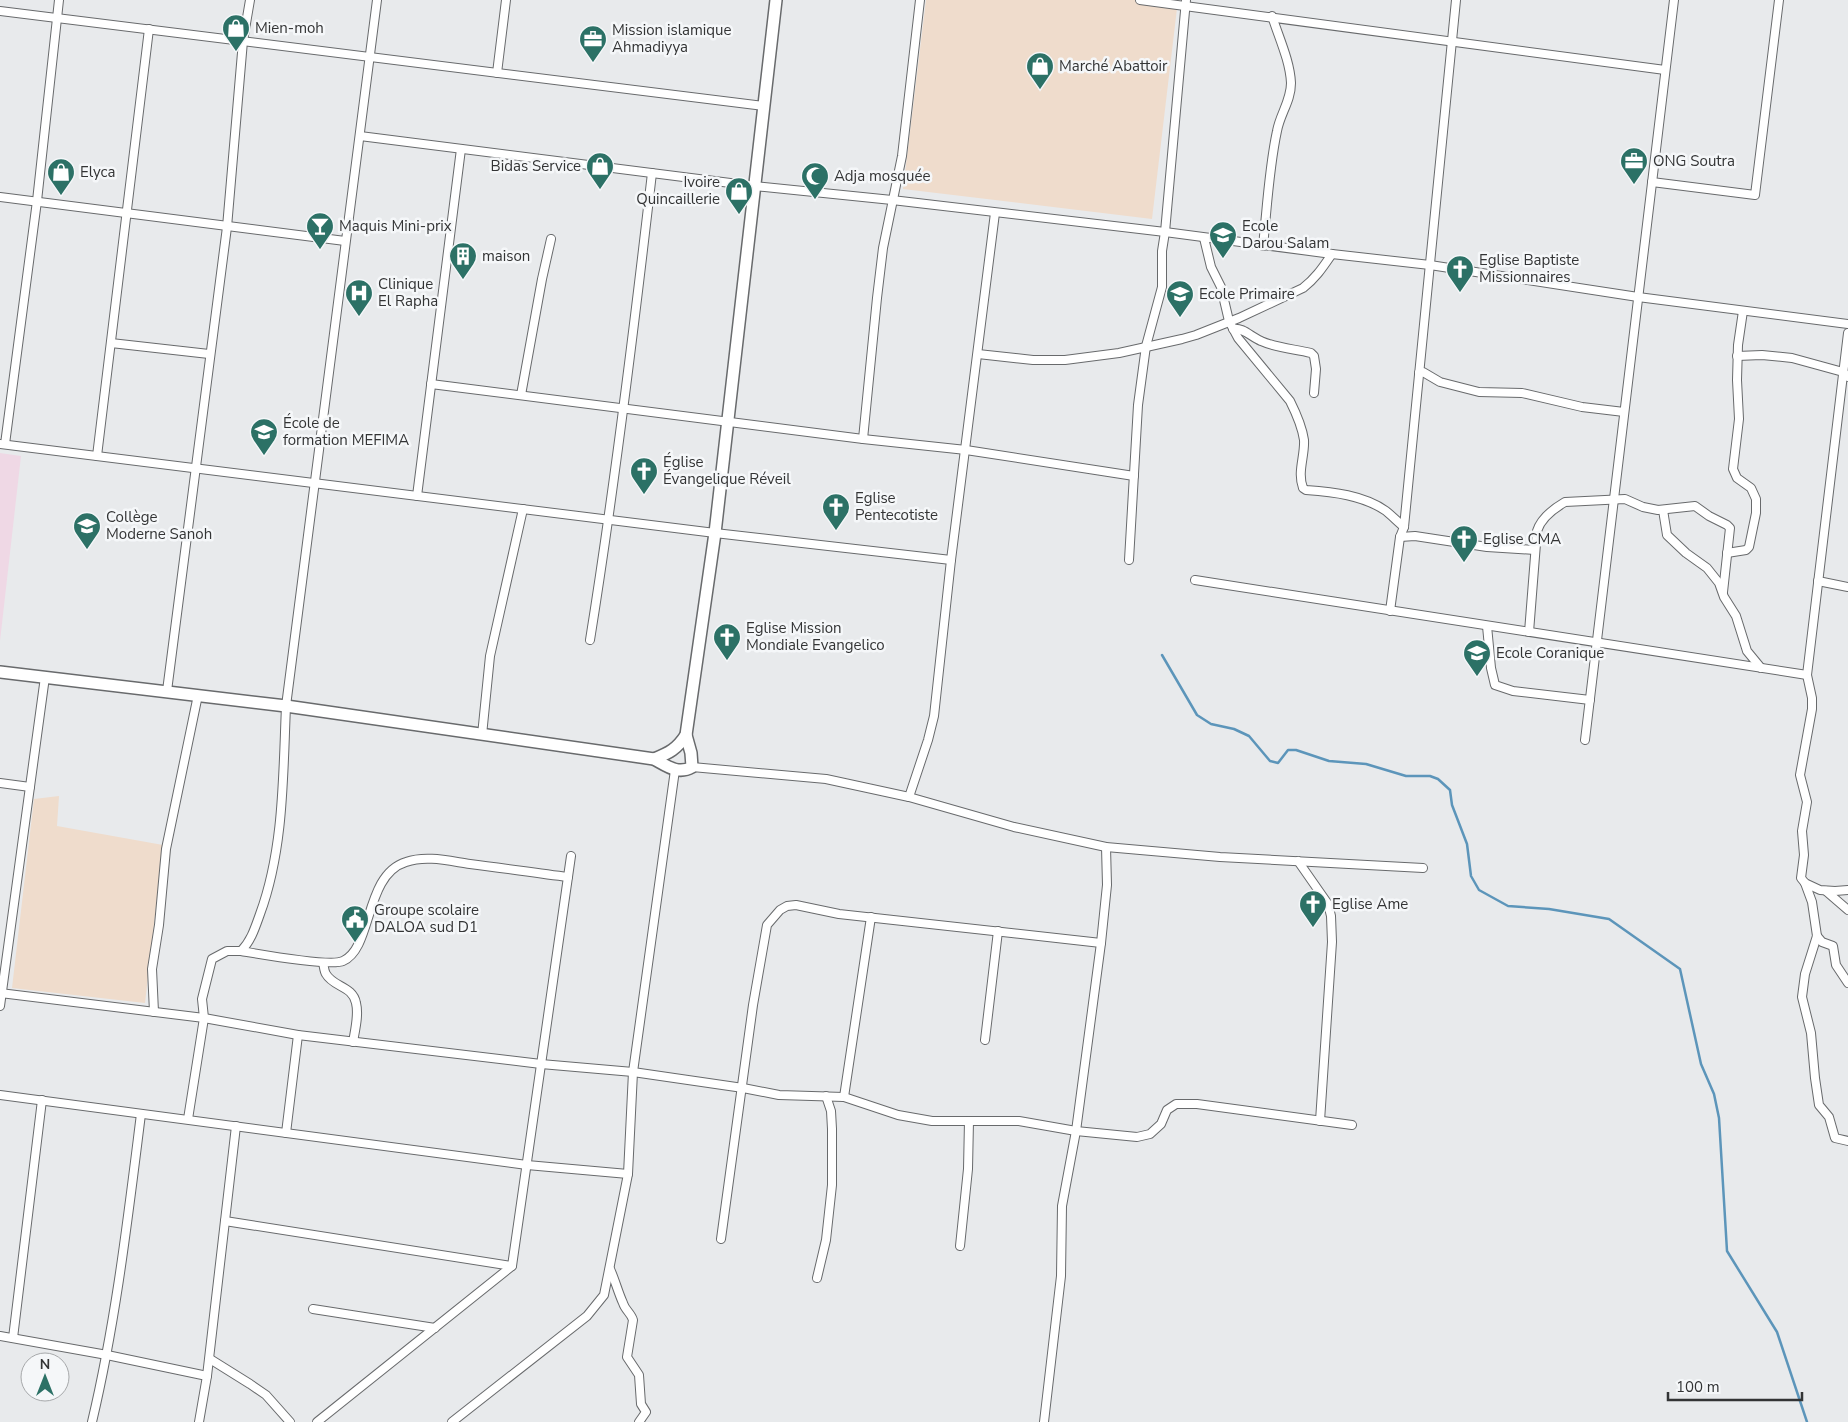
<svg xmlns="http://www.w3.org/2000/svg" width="1848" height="1422" font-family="'Nunito Sans',sans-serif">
<rect width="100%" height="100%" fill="#e8eaec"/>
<g fill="#efdccc">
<polygon points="926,0 1178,0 1152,219 903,189"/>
<polygon points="59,796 57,826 163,845 145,1003 12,988 34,799"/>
</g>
<polygon fill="#efd8e5" points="0,453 21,456 0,641"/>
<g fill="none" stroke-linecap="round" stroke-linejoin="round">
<polyline stroke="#5c95ba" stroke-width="2.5" points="1162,655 1197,715 1211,724 1234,729 1249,736 1270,761 1278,763 1288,750 1296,750 1329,761 1366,764 1406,776 1430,776 1438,779 1450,790 1452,805 1467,844 1471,876 1479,890 1508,906 1549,909 1609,919 1680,969 1701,1064 1714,1094 1719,1118 1727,1251 1777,1332 1807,1422"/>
<g stroke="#686a6c" stroke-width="10">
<g id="street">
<polyline points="1140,0 1665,70"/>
<polyline points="0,11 764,106"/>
<polyline points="497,73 506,0"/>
<polyline points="360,136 754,186 892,200 1165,232 1332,254 1430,265 1638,297 1848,324"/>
<polyline points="1652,182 1755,195 1779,0"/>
<polyline points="0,197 345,241"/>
<path d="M 1204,238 L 1211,267 L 1221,287 L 1229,321 L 1238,338 L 1290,401 C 1296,413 1302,426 1304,440 C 1305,456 1297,472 1303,488 L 1306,490 C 1333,492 1363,495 1386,511 C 1392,516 1398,522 1404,527"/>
<path d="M 1263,246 C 1267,208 1269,168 1277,131 C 1280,114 1291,101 1291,83 C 1290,61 1279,38 1272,16"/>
<path d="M 1233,329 C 1243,327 1251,337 1261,341 C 1276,348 1295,349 1311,353 L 1314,356 L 1316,369 L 1314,393"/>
<polyline points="1848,333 1807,675 1812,698 1812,709 1800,775 1807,802 1802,831 1804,855 1801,878 1805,883 1820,890 1835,891 1848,890"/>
<polyline points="111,343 209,354"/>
<path d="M 978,354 L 1033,360 L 1065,360 L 1119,353 L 1182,339 L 1196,335 L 1239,318 L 1303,288 C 1316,278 1323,267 1332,254"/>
<polyline points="1737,356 1762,355 1792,358 1843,372 1848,377"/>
<polyline points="1419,373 1423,372 1440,382 1479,392 1522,393 1582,407 1624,412"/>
<polyline points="431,384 863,439 966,450 1134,476"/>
<polyline points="521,395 542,279 551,239"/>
<polyline points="863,439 877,298 883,248 902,156 920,0"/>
<polyline points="0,444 715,533 951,560"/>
<polyline points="5,444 37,201 59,0"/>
<polyline points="97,456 149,29"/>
<polyline points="417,496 461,149"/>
<polyline points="1663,510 1667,535 1686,553 1707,568 1719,583 1724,597 1736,616 1747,651 1761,668"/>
<polyline points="1400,537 1415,536 1487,547 1535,550"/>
<polyline points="1727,553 1746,550 1749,547 1756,513 1756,499 1751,488 1737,478 1733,469 1739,419 1737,380 1738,345 1743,311"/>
<polyline points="1129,560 1138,405 1146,346 1162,287 1162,251 1165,232 1186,0"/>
<polyline points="1195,580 1807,675"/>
<polyline points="1818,581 1848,587"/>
<polyline points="1390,611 1400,537 1404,527 1456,0"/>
<polyline points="1487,626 1491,668 1495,685 1513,691 1590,700"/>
<path d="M 1529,632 L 1537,531 C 1541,518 1553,509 1565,502 L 1625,499 L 1643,507 L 1658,510 L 1695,506 L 1709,516 L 1727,525 L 1730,528 L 1723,592"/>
<path d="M 590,640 C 615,485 634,329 652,173"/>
<polyline points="167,691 227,227 243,41 250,0"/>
<polyline points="482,735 490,656 523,509"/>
<polyline points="1585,740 1674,0"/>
<polyline points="692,767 826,779 909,797 928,740 934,716 951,560 995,213"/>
<polyline points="0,783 30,787"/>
<polyline points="909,797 1014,827 1106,847 1220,857 1423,868"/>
<polyline points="1298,861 1328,904 1331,916 1332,942 1320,1121"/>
<polyline points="1805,883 1812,902 1817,936 1805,974 1802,997 1811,1033 1815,1078 1819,1105 1829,1117 1835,1138 1848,1141"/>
<polyline points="1826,891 1848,910"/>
<polyline points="1817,936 1822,942 1833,946 1836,965 1848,983"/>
<path d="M 241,951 C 259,954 330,967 343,961 C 373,948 364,875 406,862 C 426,855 449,861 470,864 C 503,868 535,873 568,877"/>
<path d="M 323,963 C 324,966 324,971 326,974 C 333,987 353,986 356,1003 C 359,1015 355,1030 353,1042"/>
<polyline points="0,993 204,1018 298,1035 541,1064 633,1072 743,1088 779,1095 844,1097 898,1115 932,1121 1019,1121 1076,1131 1137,1137 1150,1134 1161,1124 1167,1110 1176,1104 1197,1104 1352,1125"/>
<polyline points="0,1006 45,677"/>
<polyline points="154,1012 152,969 159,925 166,849 198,695"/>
<polyline points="985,1040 998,931"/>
<polyline points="0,1095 527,1165 628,1174"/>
<polyline points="844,1097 871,917"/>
<path d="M 188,1119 L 204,1018 L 202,999 L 212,959 L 227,951 L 241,951 C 251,941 255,928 260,914 C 284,849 283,775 286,706 L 377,0"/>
<polyline points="286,1133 298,1035"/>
<polyline points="225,1221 512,1266"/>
<polyline points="721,1239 753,1005 767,925 780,910 787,906 796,905 839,914 1101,943"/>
<polyline points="960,1246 968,1169 969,1121"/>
<path d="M 610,1269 C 615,1280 618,1292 623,1303 C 625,1310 631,1313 633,1320 L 627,1357 L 639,1375 L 641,1404 L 646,1412 L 639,1422"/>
<polyline points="817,1278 826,1240 832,1185 832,1129 831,1111 826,1096"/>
<polyline points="313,1309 435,1328"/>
<polyline points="0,1336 107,1355 207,1376"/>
<polyline points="13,1338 42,1100"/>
<polyline points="210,1359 250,1384 266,1395 290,1422"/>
<path d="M 92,1422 C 116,1321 128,1217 141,1114"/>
<polyline points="199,1422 207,1376 236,1126"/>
<polyline points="317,1422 512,1266 571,856"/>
<polyline points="452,1422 587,1316 604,1295 628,1174 633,1072 675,770"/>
<polyline points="1044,1422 1061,1276 1062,1206 1076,1131 1101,943 1107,885 1106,847"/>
</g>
</g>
<g stroke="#686a6c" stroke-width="14">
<g id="secondary">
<path d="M 0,672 L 286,706 L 654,759 C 667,766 678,775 692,767 L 691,753 L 686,735"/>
<path d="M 654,759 C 669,753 677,749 686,735 L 715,533 L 776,0"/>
</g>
</g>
<use href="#street" stroke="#fff" stroke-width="8"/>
<use href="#secondary" stroke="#fff" stroke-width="11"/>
</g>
<defs>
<g id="shop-pin" transform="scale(1.4375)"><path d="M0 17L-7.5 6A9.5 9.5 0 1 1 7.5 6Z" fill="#2c7166" stroke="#f5f7f9"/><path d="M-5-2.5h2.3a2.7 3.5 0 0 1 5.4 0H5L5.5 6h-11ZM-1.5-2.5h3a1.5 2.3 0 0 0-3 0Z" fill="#fff"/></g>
<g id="office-pin" transform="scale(1.4375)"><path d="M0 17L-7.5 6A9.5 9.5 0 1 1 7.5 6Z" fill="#2c7166" stroke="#f5f7f9"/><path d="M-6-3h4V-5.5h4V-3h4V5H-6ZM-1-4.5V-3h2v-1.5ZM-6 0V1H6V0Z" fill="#fff"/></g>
<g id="mosque-pin" transform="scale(1.4375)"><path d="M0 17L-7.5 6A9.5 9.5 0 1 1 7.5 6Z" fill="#2c7166" stroke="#f5f7f9"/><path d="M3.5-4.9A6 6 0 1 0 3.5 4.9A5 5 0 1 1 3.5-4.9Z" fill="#fff"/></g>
<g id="bar-pin" transform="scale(1.4375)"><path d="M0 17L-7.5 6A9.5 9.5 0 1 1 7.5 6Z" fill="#2c7166" stroke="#f5f7f9"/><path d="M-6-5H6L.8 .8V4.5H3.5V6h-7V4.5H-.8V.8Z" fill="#fff"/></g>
<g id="school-pin" transform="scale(1.4375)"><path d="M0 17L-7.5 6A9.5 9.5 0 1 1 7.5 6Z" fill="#2c7166" stroke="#f5f7f9"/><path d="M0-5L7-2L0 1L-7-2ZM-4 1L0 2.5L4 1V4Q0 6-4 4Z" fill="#fff"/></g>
<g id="building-pin" transform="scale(1.4375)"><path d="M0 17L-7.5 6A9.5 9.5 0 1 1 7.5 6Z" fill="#2c7166" stroke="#f5f7f9"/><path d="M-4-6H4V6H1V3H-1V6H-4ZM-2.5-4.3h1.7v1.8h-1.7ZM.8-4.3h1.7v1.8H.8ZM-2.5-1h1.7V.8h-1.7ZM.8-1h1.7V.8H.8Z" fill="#fff"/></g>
<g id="church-pin" transform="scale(1.4375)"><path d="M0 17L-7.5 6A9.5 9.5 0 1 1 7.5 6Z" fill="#2c7166" stroke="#f5f7f9"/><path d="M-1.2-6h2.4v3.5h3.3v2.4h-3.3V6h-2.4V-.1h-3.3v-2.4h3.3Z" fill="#fff"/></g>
<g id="hospital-pin" transform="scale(1.4375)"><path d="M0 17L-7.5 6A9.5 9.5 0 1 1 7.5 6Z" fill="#2c7166" stroke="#f5f7f9"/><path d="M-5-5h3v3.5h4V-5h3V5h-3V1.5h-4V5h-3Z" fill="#fff"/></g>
<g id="civic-pin" transform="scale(1.4375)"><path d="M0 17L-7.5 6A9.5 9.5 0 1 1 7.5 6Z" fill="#2c7166" stroke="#f5f7f9"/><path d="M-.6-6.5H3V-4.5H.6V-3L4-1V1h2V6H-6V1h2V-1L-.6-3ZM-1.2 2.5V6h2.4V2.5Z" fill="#fff"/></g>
</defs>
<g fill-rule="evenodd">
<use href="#shop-pin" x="236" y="28"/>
<use href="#office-pin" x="593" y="39"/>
<use href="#shop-pin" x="1040" y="66"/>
<use href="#office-pin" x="1634" y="161"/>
<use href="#shop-pin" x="600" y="166"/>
<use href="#shop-pin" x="61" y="172"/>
<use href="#mosque-pin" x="815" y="176"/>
<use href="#shop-pin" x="739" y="191"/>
<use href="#bar-pin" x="320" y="226"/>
<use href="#school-pin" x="1223" y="235"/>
<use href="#building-pin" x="463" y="256"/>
<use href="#church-pin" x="1460" y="269"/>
<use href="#hospital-pin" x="359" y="293"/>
<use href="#school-pin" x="1180" y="294"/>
<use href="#school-pin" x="264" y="432"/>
<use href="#church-pin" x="644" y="471"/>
<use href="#church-pin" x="836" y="507"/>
<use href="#school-pin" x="87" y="526"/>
<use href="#church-pin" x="1464" y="539"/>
<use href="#church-pin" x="727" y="637"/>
<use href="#school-pin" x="1477" y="653"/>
<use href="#church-pin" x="1313" y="904"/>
<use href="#civic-pin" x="355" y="919"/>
</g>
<g text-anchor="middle" stroke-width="5" stroke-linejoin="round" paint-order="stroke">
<g font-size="15" fill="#333435" stroke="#f5f7f9" text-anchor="start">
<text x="255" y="33">Mien-moh</text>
<text x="612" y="35">Mission islamique<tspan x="612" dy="17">Ahmadiyya</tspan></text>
<text x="1059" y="71">Marché Abattoir</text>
<text x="1653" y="166">ONG Soutra</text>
<text x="581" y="171" text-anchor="end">Bidas Service</text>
<text x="80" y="177">Elyca</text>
<text x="834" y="181">Adja mosquée</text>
<text x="720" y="187" text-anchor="end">Ivoire<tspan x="720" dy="17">Quincaillerie</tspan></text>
<text x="339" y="231">Maquis Mini-prix</text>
<text x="1242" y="231">Ecole<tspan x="1242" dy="17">Darou Salam</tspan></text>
<text x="482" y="261">maison</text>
<text x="1479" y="265">Eglise Baptiste<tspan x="1479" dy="17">Missionnaires</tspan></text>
<text x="378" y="289">Clinique<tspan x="378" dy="17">El Rapha</tspan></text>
<text x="1199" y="299">Ecole Primaire</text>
<text x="283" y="428">École de<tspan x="283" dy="17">formation MEFIMA</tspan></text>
<text x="663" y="467">Église<tspan x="663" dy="17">Évangelique Réveil</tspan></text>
<text x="855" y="503">Eglise<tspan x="855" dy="17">Pentecotiste</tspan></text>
<text x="106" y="522">Collège<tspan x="106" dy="17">Moderne Sanoh</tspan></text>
<text x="1483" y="544">Eglise CMA</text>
<text x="746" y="633">Eglise Mission<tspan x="746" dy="17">Mondiale Evangelico</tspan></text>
<text x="1496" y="658">Ecole Coranique</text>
<text x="1332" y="909">Eglise Ame</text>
<text x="374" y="915">Groupe scolaire<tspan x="374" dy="17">DALOA sud D1</tspan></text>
</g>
</g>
<g transform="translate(45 1377)"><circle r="24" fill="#f5f7f9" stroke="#a7a9ab"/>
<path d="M0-4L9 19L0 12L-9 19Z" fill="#2c7166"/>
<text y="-8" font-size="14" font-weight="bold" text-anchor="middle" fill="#333435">N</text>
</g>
<path d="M1668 1392v8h134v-8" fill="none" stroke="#333435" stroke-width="2.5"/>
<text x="1676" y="1392" font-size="15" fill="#333435" stroke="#f5f7f9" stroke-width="4" paint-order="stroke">100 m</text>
</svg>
